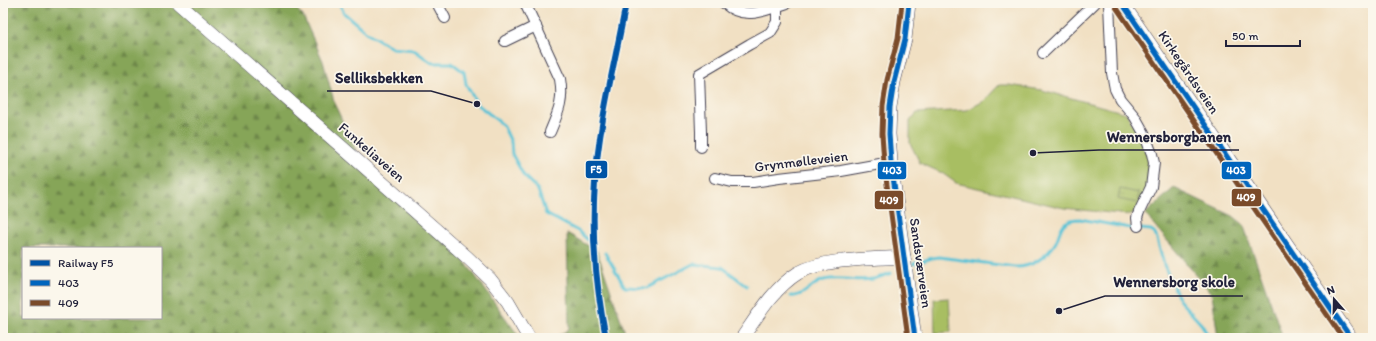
<svg xmlns="http://www.w3.org/2000/svg" width="1376" height="341" font-family="Itim,sans-serif">
<defs>
<pattern id="forest-firs" width="22" height="20" patternUnits="userSpaceOnUse"><rect width="22" height="20" fill="#86a558"/><path d="M5 1l3.5 6h-7zM16 11l3.5 6h-7z" fill="#6d864a"/></pattern>
<pattern id="park-tufts" width="24" height="20" patternUnits="userSpaceOnUse"><rect width="24" height="20" fill="#a8be62"/><path d="M3 7l-1-3M5 7V3M7 7l1-3M15 17l-1-3M17 17v-4M19 17l1-3" fill="none" stroke="#90a356"/></pattern>
</defs>
<rect width="100%" height="100%" fill="#fbf7ec"/>
<filter id="ink" filterUnits="userSpaceOnUse"><feTurbulence type="fractalNoise" baseFrequency=".025" numOctaves="2"/><feDisplacementMap in="SourceGraphic" scale="8" xChannelSelector="R" yChannelSelector="G"/><feConvolveMatrix kernelMatrix="1 2 1 2 8 2 1 2 1" color-interpolation-filters="sRGB"/></filter>
<filter id="wash" filterUnits="userSpaceOnUse"><feTurbulence type="fractalNoise" baseFrequency=".012" numOctaves="4" result="noise"/><feDisplacementMap in="SourceGraphic" scale="16" xChannelSelector="R" yChannelSelector="G"/><feGaussianBlur stdDeviation="0.9" result="paint"/><feColorMatrix in="noise" values="0 0 0 0 0 0 0 0 0 0 0 0 0 0 0 0 0 1.4 0 .05"/><feComposite in="paint" operator="in"/></filter>
<g filter="url(#wash)">
<rect width="100%" height="100%" fill="#f1e0c3"/>
<g fill="#a8be62" stroke="#65704e">
<polygon points="999,85 1009,85 1042,90 1126,113 1157,164 1146,209 1129,215 1064,208 956,183 942,173 920,163 910,143 910,121 917,113 967,110 984,101"/>
<polygon points="949,298 951,332 935,333 934,299"/>
</g>
<g fill="url(#forest-firs)" stroke="#54644a" fill-rule="evenodd">
<path d="M 3,3 L 291,3 L 303,16 L 323,61 L 335,105 L 365,170 L 458,252 L 520,338 L 3,338 ZM 23,248 L 161,248 L 161,318 L 23,318 Z"/>
<polygon points="1174,188 1233,216 1243,224 1283,338 1218,338 1212,294 1145,214"/>
<polygon points="567,233 597,251 627,338 554,338 569,329"/>
</g>
<polygon fill="url(#park-tufts)" stroke="#65704e" points="1120,189 1139,193 1137,203 1118,199"/>
<g fill="none" stroke-linecap="round" stroke-linejoin="round">
<g stroke="#5ac3d6" stroke-width="3">
<polyline points="339,3 344,13 366,32 392,48 414,50 432,63 452,63 464,72 466,84 477,104 503,125 511,142 512,154 524,176 538,190 546,214 578,231 589,241"/>
<polyline points="605,253 625,287 647,288 693,264 722,267 747,286"/>
<path d="M 913,264 L 932,258 L 939,257 L 1015,267 C 1031,268 1048,256 1056,242 C 1059,236 1060,227 1065,223 C 1069,220 1075,219 1080,219 L 1130,228 L 1151,230 L 1154,232 L 1157,239 L 1164,265 L 1180,301 L 1202,325 L 1209,338"/>
<path d="M 791,296 C 803,298 812,283 824,280 C 840,276 857,282 873,279 C 879,278 885,275 891,273"/>
</g>
</g>
</g>
<g filter="url(#ink)">
<g fill="none" stroke-linecap="round" stroke-linejoin="round">
<g stroke="#413e4f" stroke-width="12">
<g id="minor">
<polyline points="437,3 445,18"/>
<path d="M 525,3 L 560,79 C 564,101 558,113 550,132"/>
<path d="M 724,3 C 744,21 764,11 787,3"/>
<polyline points="1109,3 1112,73 1115,89 1120,99 1135,117 1144,133 1152,154 1154,163 1151,187 1139,212 1137,218 1138,226"/>
<polyline points="505,41 536,26"/>
<polyline points="1043,53 1095,3"/>
<polyline points="701,147 701,132 699,74 750,44 770,33 777,22 777,6 775,3"/>
<polyline points="715,178 732,182 753,182 779,178 841,171 891,162"/>
</g>
</g>
<g stroke="#413e4f" stroke-width="14">
<g id="tertiary">
<polyline points="178,3 468,258 490,279 508,302 529,338"/>
<polyline points="909,3 905,39 894,82 890,107 889,134 891,162 915,338"/>
<polyline points="1122,3 1351,338"/>
<path d="M 742,338 C 758,315 774,288 798,273 C 825,258 873,259 904,257"/>
</g>
</g>
<use href="#minor" stroke="#fff" stroke-width="10"/>
<use href="#tertiary" stroke="#fff" stroke-width="13"/>
<g stroke="#fbf7ec" stroke-width="8">
<g id="bus-1">
<polyline points="909,3 905,39 894,82 890,107 889,134 891,162 915,338"/>
<polyline points="1122,3 1351,338"/>
</g>
</g>
<g stroke="#fbf7ec" stroke-width="8">
<g id="bus-2">
<polyline points="902,3 898,38 887,80 883,106 882,134 884,163 908,338"/>
<polyline points="1116,7 1343,338"/>
</g>
</g>
<use href="#bus-1" stroke="#0065bd" stroke-width="5"/>
<use href="#bus-2" stroke="#7a4b2a" stroke-width="5"/>
<g stroke="#fbf7ec" stroke-width="9">
<path id="rail-1" d="M 606,338 C 596,287 591,235 595,183 C 599,122 615,63 626,3"/>
</g>
<use href="#rail-1" stroke="#0054a6" stroke-width="6"/>
</g>
</g>
<g text-anchor="middle" stroke-width="3.5" stroke-linejoin="round" paint-order="stroke">
<g font-size="14" fill="#22223b" stroke="#fbf7ec">
<text transform="translate(1189 72) rotate(56)" y="5">Kirkegårdsveien</text>
<text transform="translate(372 152) rotate(41)" y="5">Funkeliaveien</text>
<text transform="translate(801 161) rotate(-7)" y="5">Grynmølleveien</text>
<text transform="translate(921 263) rotate(82)" y="5">Sandsværveien</text>
</g>
</g>
<path fill="none" stroke="#22223b" stroke-width="1.5" d="M477 104L431 91H327M1033 153L1099 150H1239M1059 311L1105 296H1243"/>
<g fill="#22223b" stroke="#fbf7ec" stroke-width="1.5">
<circle cx="477" cy="104" r="4"/>
<circle cx="1033" cy="153" r="4"/>
<circle cx="1059" cy="311" r="4"/>
</g>
<g font-size="15" text-anchor="middle" font-weight="bold" fill="#22223b" stroke="#fbf7ec" stroke-width="3.5" stroke-linejoin="round" paint-order="stroke">
<text x="379" y="83">Selliksbekken</text>
<text x="1169" y="142">Wennersborgbanen</text>
<text x="1174" y="287">Wennersborg skole</text>
</g>
<g stroke="#fbf7ec" stroke-width="1.5">
<rect x="585" y="160" width="23" height="19" rx="4" fill="#0054a6"/>
<rect x="877" y="161" width="30" height="19" rx="4" fill="#0065bd"/>
<rect x="1221" y="161" width="31" height="19" rx="4" fill="#0065bd"/>
<rect x="1231" y="188" width="31" height="19" rx="4" fill="#7a4b2a"/>
<rect x="874" y="190" width="30" height="20" rx="4" fill="#7a4b2a"/>
</g>
<g font-size="11" text-anchor="middle" font-weight="bold" fill="#fff">
<text x="596" y="173">F5</text>
<text x="892" y="174">403</text>
<text x="1236" y="174">403</text>
<text x="1246" y="201">409</text>
<text x="889" y="204">409</text>
</g>
<rect width="1376" height="341" fill="none" stroke="#fbf7ec" stroke-width="16"/>
<rect x="22" y="247" width="140" height="72" fill="#fbf7ec" stroke="#a4a2a5"/>
<rect x="30" y="260" width="20" height="6" fill="#0054a6" stroke="#a4a2a5"/>
<text x="58" y="267" font-size="12" fill="#22223b">Railway F5</text>
<rect x="30" y="280" width="20" height="6" fill="#0065bd" stroke="#a4a2a5"/>
<text x="58" y="287" font-size="12" fill="#22223b">403</text>
<rect x="30" y="300" width="20" height="6" fill="#7a4b2a" stroke="#a4a2a5"/>
<text x="58" y="307" font-size="12" fill="#22223b">409</text>
<g transform="translate(1334 299) rotate(340)" stroke="#fbf7ec" stroke-width="3" paint-order="stroke">
<path d="M0-3L7 15L0 10L-7 15Z" fill="#22223b"/>
<text y="-6" font-size="11" font-weight="bold" text-anchor="middle" fill="#22223b">N</text>
</g>
<path d="M1226 40v6h74v-6" fill="none" stroke="#22223b" stroke-width="2"/>
<text x="1232" y="40" font-size="12" fill="#22223b" stroke="#fbf7ec" stroke-width="3" paint-order="stroke">50 m</text>
</svg>
